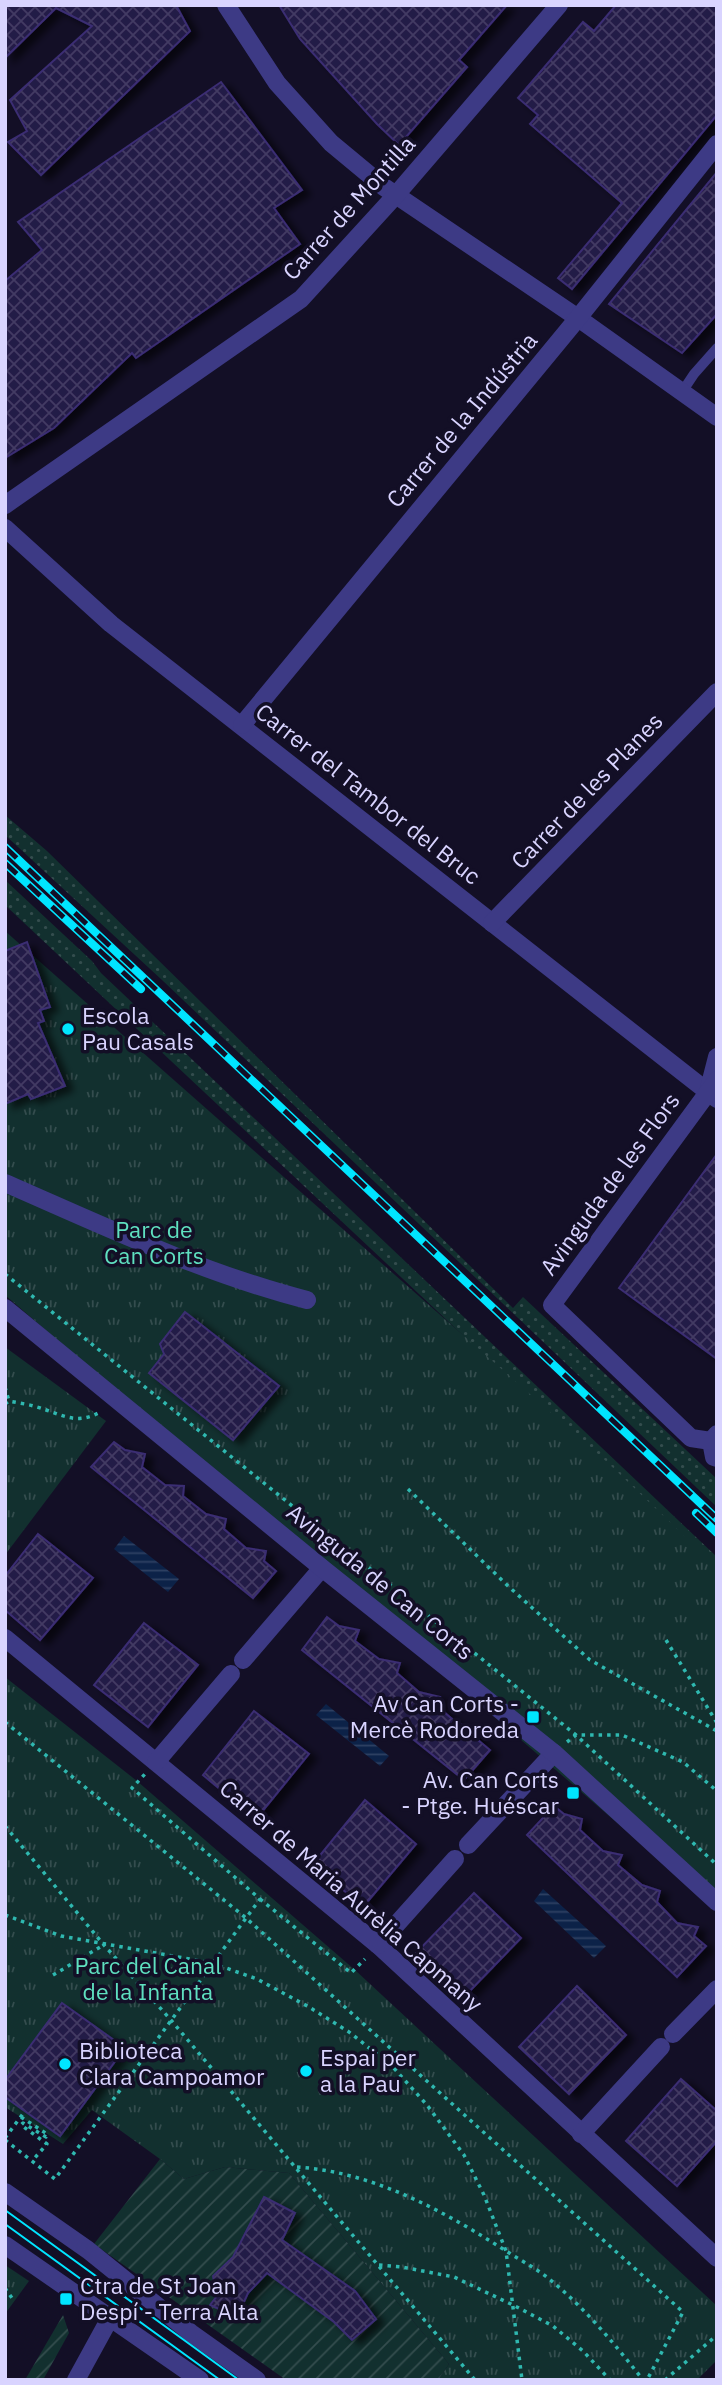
<svg xmlns="http://www.w3.org/2000/svg" width="722" height="2385" font-family="'IBM Plex Sans',sans-serif">
<defs>
<pattern id="grass-dots" width="8" height="8" patternUnits="userSpaceOnUse" patternTransform="scale(1.75)"><rect width="8" height="8" fill="#12302f"/><path d="M2 2h.1M6 6h.1" fill="none" stroke="#344d4e" stroke-width="1.8" stroke-linecap="round"/></pattern>
<pattern id="park-tufts" width="24" height="20" patternUnits="userSpaceOnUse" patternTransform="scale(1.75)"><rect width="24" height="20" fill="#12302f"/><path d="M3 7l-1-3M5 7V3M7 7l1-3M15 17l-1-3M17 17v-4M19 17l1-3" fill="none" stroke="#344d4e"/></pattern>
<pattern id="garden-furrows" width="10" height="10" patternUnits="userSpaceOnUse" patternTransform="scale(1.75)"><rect width="10" height="10" fill="#12302f"/><path d="M-1 1l2-2M0 10L10 0M9 11l2-2" fill="none" stroke="#344d4e"/></pattern>
<pattern id="water-rules" width="6" height="5" patternUnits="userSpaceOnUse" patternTransform="scale(1.75)"><rect width="6" height="5" fill="#0c2248"/><path d="M0 2.5h6" fill="none" stroke="#2f4163"/></pattern>
<pattern id="building-cross-hatch" width="8" height="8" patternUnits="userSpaceOnUse" patternTransform="scale(1.75)"><rect width="8" height="8" fill="#241b47"/><path d="M0 0l8 8M0 8l8-8" fill="none" stroke="#433b63"/></pattern>
<filter id="shadow"><feDropShadow dx="8" dy="4.5" stdDeviation="3.5" flood-color="#0009"/></filter>
</defs>
<rect width="100%" height="100%" fill="#130f26"/>
<g fill="url(#grass-dots)">
<polygon points="5,815 47,851 513,1308 523,1297 717,1479 717,1507 162,980 5,835"/>
<polygon points="5,880 92,961 101,973 717,1557 717,1574 5,905"/>
</g>
<g fill="url(#park-tufts)">
<polygon points="5,931 607,1462 717,1567 717,1909 5,1295"/>
<polygon points="5,1347 106,1421 5,1555"/>
<polygon points="5,1677 137,1781 355,1970 717,2306 717,2360 697,2380 438,2380 449,2364 289,2173 225,2167 184,2179 160,2159 92,2110 63,2144 5,2107"/>
<polygon points="5,2265 29,2281 5,2314"/>
</g>
<g fill="url(#garden-furrows)" fill-rule="evenodd">
<path d="M 160,2159 L 184,2179 L 225,2167 L 289,2173 L 449,2364 L 438,2380 L 286,2380 L 94,2244 ZM 264,2197 L 294,2213 L 282,2240 L 355,2291 L 376,2319 L 334,2322 L 267,2273 L 248,2293 L 233,2257 Z"/>
<polygon points="63,2315 69,2333 43,2380 25,2380"/>
</g>
<g fill="url(#water-rules)">
<polygon points="124,1536 179,1579 168,1592 114,1549"/>
<polygon points="326,1704 389,1756 380,1766 316,1715"/>
<polygon points="543,1889 606,1946 594,1958 534,1901"/>
</g>
<g fill="url(#building-cross-hatch)" stroke="#3b2d73" stroke-width="2" filter="url(#shadow)">
<polygon points="5,5 176,5 190,31 41,175 8,142 27,131 10,100 92,26 56,8 5,58"/>
<polygon points="279,5 507,5 459,60 467,67 399,145 377,124 300,39"/>
<polygon points="616,5 717,5 717,115 572,289 558,278 622,203 530,124 538,115 518,98 583,22 594,31"/>
<polygon points="221,82 302,190 274,208 300,244 136,358 132,353 54,428 5,458 5,281 42,250 18,222"/>
<polygon points="717,172 717,314 682,353 609,304"/>
<polygon points="27,942 50,1007 40,1010 44,1021 38,1023 65,1086 31,1099 28,1094 5,1104 5,951"/>
<polygon points="717,1154 717,1359 619,1288"/>
<polygon points="185,1312 279,1386 233,1440 149,1373 164,1354 160,1344"/>
<polygon points="114,1442 125,1450 145,1454 142,1467 165,1485 184,1486 183,1496 206,1514 226,1519 224,1529 246,1548 266,1551 264,1561 276,1571 253,1598 91,1467"/>
<polygon points="38,1534 93,1578 40,1640 5,1610 5,1576"/>
<polygon points="327,1617 339,1626 359,1630 355,1641 379,1659 400,1663 397,1673 419,1692 440,1697 437,1706 458,1724 479,1728 478,1740 490,1750 464,1780 302,1650"/>
<polygon points="144,1623 198,1665 148,1727 94,1685"/>
<polygon points="254,1711 309,1754 256,1819 203,1775"/>
<polygon points="365,1800 416,1844 363,1907 313,1864"/>
<polygon points="554,1806 564,1814 582,1819 580,1830 603,1851 622,1855 618,1865 642,1885 660,1891 657,1902 677,1923 698,1927 694,1936 706,1946 677,1977 527,1835"/>
<polygon points="474,1893 521,1938 463,1998 416,1953"/>
<polygon points="577,1986 626,2035 569,2094 519,2047"/>
<polygon points="62,2003 125,2048 60,2136 5,2097 5,2080"/>
<polygon points="681,2079 717,2111 717,2141 677,2186 626,2141"/>
<polygon points="264,2197 295,2213 282,2240 355,2291 376,2319 352,2340 334,2322 267,2273 248,2293 237,2317 210,2305 217,2296 213,2276 233,2257"/>
</g>
<g fill="none" stroke-linecap="round" stroke-linejoin="round">
<g stroke="#2fb8b0" stroke-width="3.5" stroke-dasharray="3.5 5" stroke-linecap="butt">
<polyline points="5,1274 576,1735 717,1865"/>
<polyline points="5,1387 9,1401"/>
<path d="M 5,1404 L 9,1401 C 18,1403 28,1404 37,1407 C 64,1415 76,1426 102,1411"/>
<polyline points="408,1489 508,1586 590,1660 717,1731"/>
<polyline points="666,1640 717,1723"/>
<polyline points="5,1722 246,1918 683,2312 647,2380"/>
<polyline points="567,1742 576,1735 622,1735 683,1762 717,1791"/>
<polyline points="5,1826 104,1945 170,2019 475,2380"/>
<polyline points="260,1899 351,1973 365,1959"/>
<polyline points="5,1915 61,1936 212,1963 257,1979 309,2007 349,2032 392,2066 427,2105 464,2155 484,2195 506,2251 522,2380"/>
<polyline points="53,1975 102,1946"/>
<polyline points="21,2117 47,2134 46,2137 23,2123 21,2125 47,2144 32,2161"/>
<polyline points="5,2138 25,2111"/>
<polyline points="5,2140 55,2179 260,1899 132,1788 145,1774"/>
<path d="M 297,2167 C 372,2172 440,2209 503,2249 C 518,2259 534,2267 548,2278 C 584,2307 614,2343 643,2380"/>
<polyline points="379,2265 402,2267 454,2277 515,2306 553,2326 583,2351 610,2380"/>
<polyline points="5,2288 14,2301"/>
<polyline points="665,2380 717,2335"/>
</g>
<polyline stroke="#3d3a85" stroke-width="10" points="682,392 694,374 717,348"/>
<g stroke="#3d3a85" stroke-width="18">
<polyline points="226,5 277,83 331,143 384,187 578,318 717,417"/>
<polyline points="5,505 301,299 395,196 559,5"/>
<polyline points="5,528 111,624 717,1099"/>
<polyline points="242,725 578,318 717,144"/>
<polyline points="492,923 717,692"/>
<polyline points="708,1092 717,1057"/>
<path d="M 5,1183 C 104,1226 202,1273 307,1300"/>
<polyline points="717,1434 711,1441 714,1457 717,1458"/>
<polyline points="711,1441 691,1438 552,1305 717,1080"/>
<polyline points="5,1638 378,1945 717,2258"/>
<polyline points="243,1660 322,1568"/>
<polyline points="156,1762 231,1674"/>
<polyline points="468,1845 554,1753"/>
<polyline points="378,1945 455,1859"/>
<polyline points="673,2034 717,1989"/>
<polyline points="581,2134 661,2047"/>
<polyline points="76,2380 110,2318"/>
</g>
<g stroke="#3d3a85" stroke-width="18">
<polyline points="5,1308 322,1568 554,1753 717,1902"/>
<polyline points="5,2192 88,2250 191,2333 257,2380"/>
<polyline points="5,2245 200,2380"/>
</g>
<g stroke="#00e5ff" stroke-width="2">
<polyline points="5,2210 239,2380"/>
<polyline points="5,2224 220,2380"/>
</g>
<g stroke="#00e5ff" stroke-width="8">
<g id="rail">
<polyline points="5,847 717,1519"/>
<polyline points="5,863 141,989"/>
<polyline points="696,1513 717,1533"/>
</g>
</g>
<use href="#rail" stroke="#130f26" stroke-width="5" stroke-dasharray="16" stroke-linecap="butt"/>
</g>
<g fill="#00e5ff" stroke="#130f26" stroke-width="2.5">
<circle cx="68" cy="1029" r="7"/>
<rect x="526" y="1710" width="14" height="14" rx="3.5"/>
<rect x="566" y="1786" width="14" height="14" rx="3.5"/>
<circle cx="65" cy="2064" r="7"/>
<circle cx="306" cy="2071" r="7"/>
<rect x="59" y="2292" width="14" height="14" rx="3.5"/>
</g>
<g text-anchor="middle" stroke-width="7" stroke-linejoin="round" paint-order="stroke">
<g font-size="23" fill="#d9d4ff" stroke="#130f26">
<text transform="translate(349 208) rotate(-48)" y="8">Carrer de Montilla</text>
<text transform="translate(462 420) rotate(-50)" y="8">Carrer de la Indústria</text>
<text transform="translate(587 791) rotate(-46)" y="8">Carrer de les Planes</text>
<text transform="translate(368 794) rotate(38)" y="8">Carrer del Tambor del Bruc</text>
<text transform="translate(610 1184) rotate(-54)" y="8">Avinguda de les Flors</text>
<text transform="translate(380 1582) rotate(39)" y="8">Avinguda de Can Corts</text>
<text transform="translate(351 1896) rotate(41)" y="8">Carrer de Maria Aurèlia Capmany</text>
</g>
<g font-size="23" fill="#d9d4ff" stroke="#130f26" text-anchor="start">
<text x="82" y="1024">Escola<tspan x="82" dy="26">Pau Casals</tspan></text>
<text x="519" y="1712" text-anchor="end">Av Can Corts -<tspan x="519" dy="26">Mercè Rodoreda</tspan></text>
<text x="559" y="1788" text-anchor="end">Av. Can Corts<tspan x="559" dy="26">- Ptge. Huéscar</tspan></text>
<text x="79" y="2059">Biblioteca<tspan x="79" dy="26">Clara Campoamor</tspan></text>
<text x="320" y="2066">Espai per<tspan x="320" dy="26">a la Pau</tspan></text>
<text x="80" y="2294">Ctra de St Joan<tspan x="80" dy="26">Despí - Terra Alta</tspan></text>
</g>
<g font-size="23" fill="#5fe0c0" stroke="#130f26">
<text x="154" y="1238">Parc de<tspan x="154" dy="26">Can Corts</tspan></text>
<text x="148" y="1974">Parc del Canal<tspan x="148" dy="26">de la Infanta</tspan></text>
</g>
</g>
<rect width="722" height="2385" fill="none" stroke="#d9d4ff" stroke-width="14"/>
</svg>
